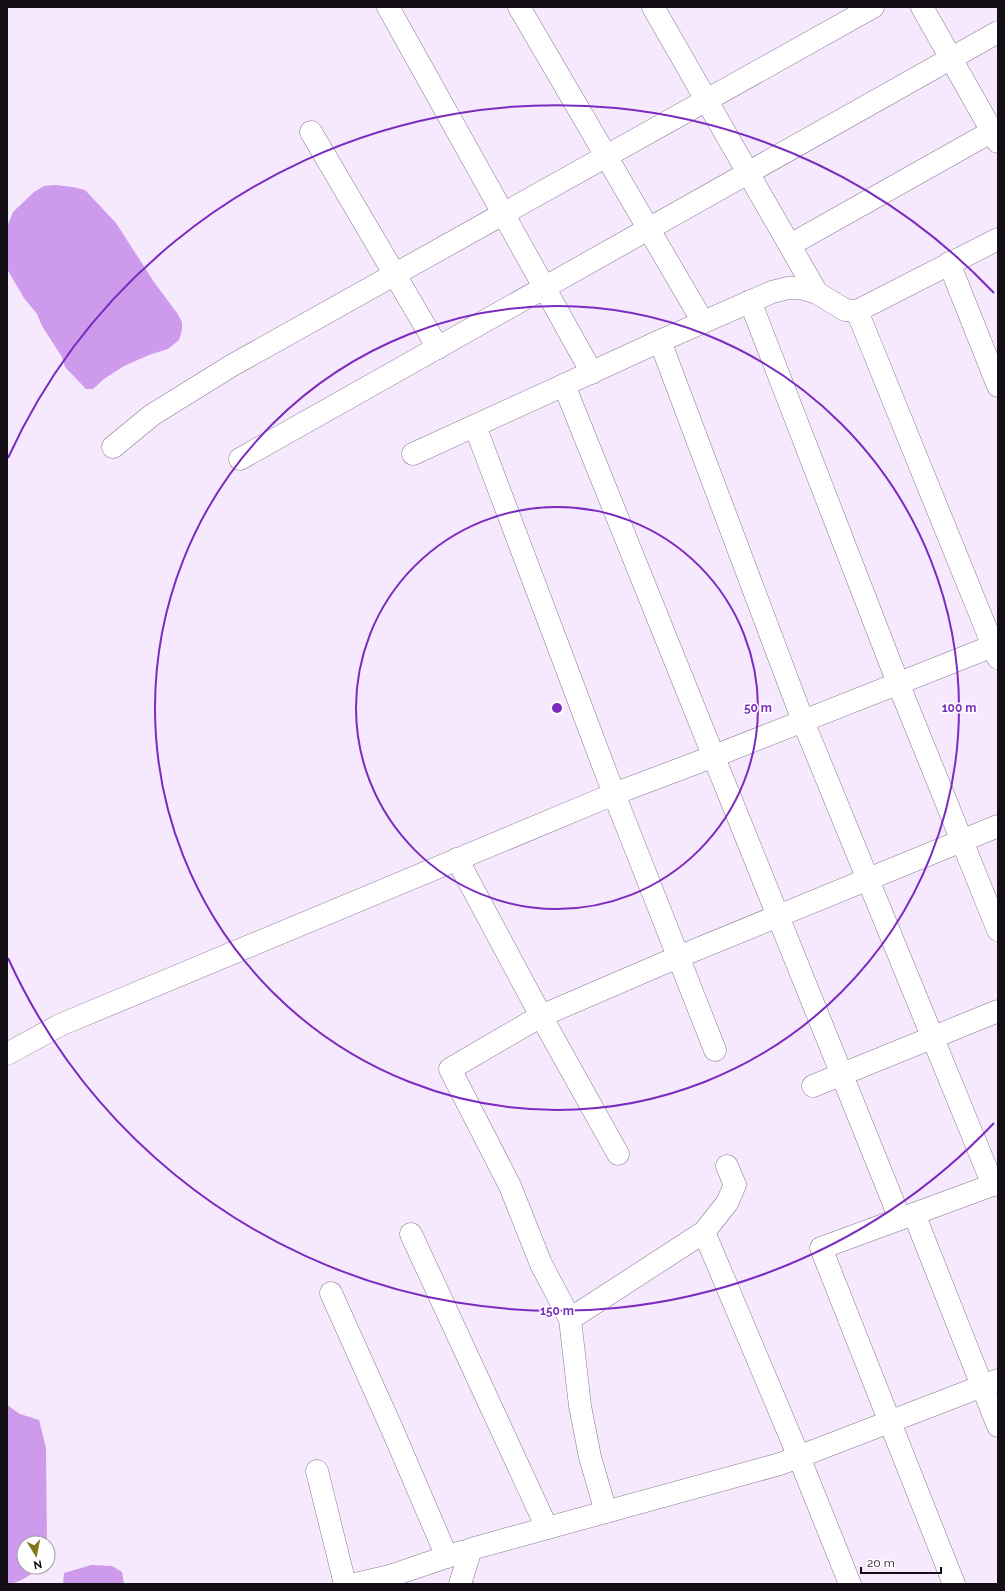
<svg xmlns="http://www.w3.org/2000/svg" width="1005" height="1591" font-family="Raleway,sans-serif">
<rect width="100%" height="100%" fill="#f6e9fd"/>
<g fill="#ce9aeb">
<polygon points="56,185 73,187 85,190 116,223 154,282 177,313 182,322 182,330 179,340 168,349 149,355 124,366 104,379 93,389 86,389 65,367 62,357 42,326 37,314 24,298 7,269 7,227 13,212 34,192 44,186"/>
<path d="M 7,1405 L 20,1414 L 39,1420 L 46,1448 L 47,1543 L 24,1543 L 24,1567 L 41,1567 C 31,1574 19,1584 7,1584 Z"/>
<polygon points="91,1565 112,1566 122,1572 124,1584 63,1584 64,1573"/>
</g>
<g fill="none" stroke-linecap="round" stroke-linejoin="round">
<g stroke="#87788f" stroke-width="23">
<g id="minor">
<polyline points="388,7 592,373"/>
<polyline points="519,7 703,322"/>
<polyline points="653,7 817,293"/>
<polyline points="922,7 998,142"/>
<polyline points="311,132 438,348"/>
<polyline points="790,245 998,128"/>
<polyline points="949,263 998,386"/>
<polyline points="750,301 898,683 998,930"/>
<polyline points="857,311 998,658"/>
<polyline points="660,341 803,721 993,1185"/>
<polyline points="564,385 900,1219"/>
<polyline points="475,426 614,794 715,1050"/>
<polyline points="113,447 152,415 231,366 873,7"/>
<polyline points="413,454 660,341 772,292 788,288 801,288 817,293 845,310 857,311 998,239"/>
<polyline points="240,459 998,32"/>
<polyline points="457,859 541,1016 618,1154"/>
<polyline points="7,1054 60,1025 614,794 712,757 998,644"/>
<polyline points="813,1086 998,1011"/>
<polyline points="914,1214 998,1426"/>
<polyline points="704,1232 799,1457 850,1584"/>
<polyline points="411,1234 547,1528"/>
<polyline points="331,1293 392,1429 447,1557"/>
<polyline points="570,1319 704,1232 727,1203 735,1185 727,1166"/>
<polyline points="317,1471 345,1584"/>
<polyline points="606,1512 590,1457 580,1406 570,1319 541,1264 510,1186 450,1069 541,1016 678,957 998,826"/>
<polyline points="355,1584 390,1576 461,1552"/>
<polyline points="460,1584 471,1549 780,1464 998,1380"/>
<polyline points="954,1584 821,1248 998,1183"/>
</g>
</g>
<use href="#minor" stroke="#fff" stroke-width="22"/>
</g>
<g fill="none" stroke="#7b2cbf" stroke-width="2">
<circle cx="557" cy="708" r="201"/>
<circle cx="557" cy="708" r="402"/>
<path d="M994 1123A603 603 0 0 1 8 958M8 458A603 603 0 0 1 994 293"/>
</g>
<circle cx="557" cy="708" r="6" fill="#7b2cbf" stroke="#fff" stroke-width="2"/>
<g font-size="12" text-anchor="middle" font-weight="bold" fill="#7b2cbf" stroke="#fff" stroke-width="3" stroke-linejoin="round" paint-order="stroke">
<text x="758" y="712">50 m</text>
<text x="959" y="712">100 m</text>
<text x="557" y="1315">150 m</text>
</g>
<rect width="1005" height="1591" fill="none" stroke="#130e16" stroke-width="16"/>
<g transform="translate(36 1555) rotate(170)"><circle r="19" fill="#ffffff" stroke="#a19fa2"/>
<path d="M0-3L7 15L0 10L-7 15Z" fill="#81771b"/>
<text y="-6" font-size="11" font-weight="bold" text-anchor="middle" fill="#130e16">N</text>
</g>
<path d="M861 1567v6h80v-6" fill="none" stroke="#130e16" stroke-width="2"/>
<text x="867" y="1567" font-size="12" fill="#130e16" stroke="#ffffff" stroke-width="3" paint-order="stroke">20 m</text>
</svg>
